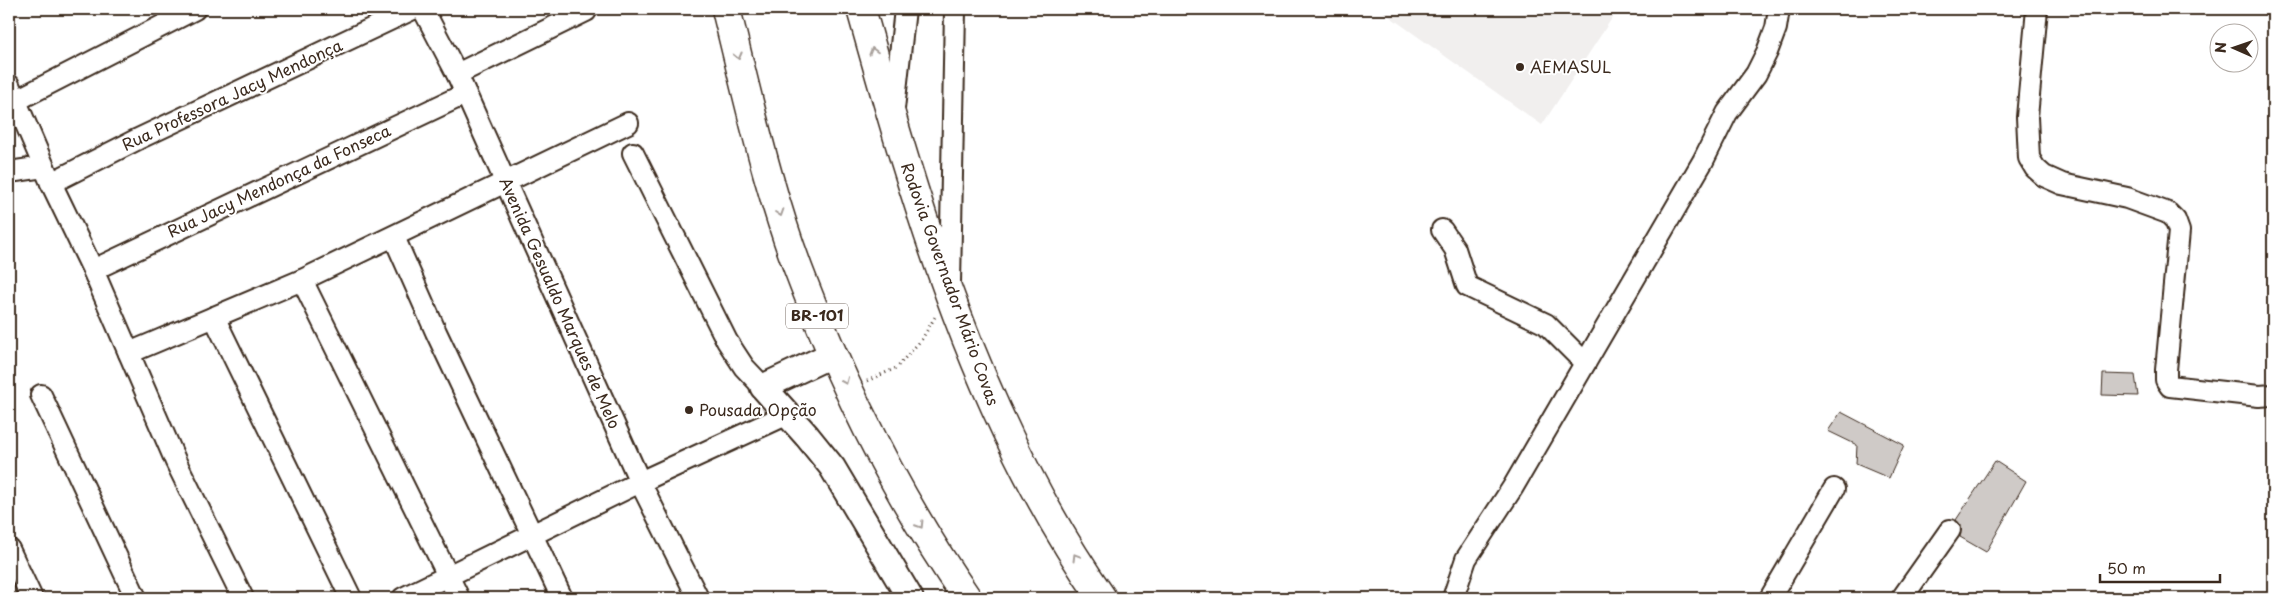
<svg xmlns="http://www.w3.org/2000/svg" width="2282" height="607" font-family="'Playpen Sans',sans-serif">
<rect width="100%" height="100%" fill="#fff"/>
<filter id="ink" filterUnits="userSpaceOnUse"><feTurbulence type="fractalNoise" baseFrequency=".02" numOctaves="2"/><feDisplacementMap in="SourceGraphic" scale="10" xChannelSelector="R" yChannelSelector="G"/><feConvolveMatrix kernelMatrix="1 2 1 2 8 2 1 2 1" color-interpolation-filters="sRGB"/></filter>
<g filter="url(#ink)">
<polygon fill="#f1efee" points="1379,9 1618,9 1542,125"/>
<g fill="#cfcac7" stroke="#3b2a1e">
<polygon points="2103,374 2135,375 2138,396 2102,395"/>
<polygon points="1841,412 1904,445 1889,478 1856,464 1857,445 1828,431"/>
<polygon points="1995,461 2026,481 1986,552 1960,537 1961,525 1956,520"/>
</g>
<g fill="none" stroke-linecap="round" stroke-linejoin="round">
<g stroke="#3b2a1e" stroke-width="24">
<g id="minor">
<polyline points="423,9 457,74 640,482 698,598"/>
<polyline points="2037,9 2027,117 2029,158 2035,168 2044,176 2062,184 2127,198 2168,213 2175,220 2179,231 2166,370 2166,380 2170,386 2259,396 2273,395"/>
<polyline points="457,74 586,11"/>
<polyline points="9,85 51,183 93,270 176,462 243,598"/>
<polyline points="17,100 195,9"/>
<polyline points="894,109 905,9"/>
<polyline points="633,153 727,341 744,367 763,387"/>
<polyline points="9,172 44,167"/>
<polyline points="51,183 138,139 413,9"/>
<polyline points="1442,230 1455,249 1467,286 1546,324 1585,363"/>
<polyline points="394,237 436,332 562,598"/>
<polyline points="93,270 465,94"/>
<polyline points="302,280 459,598"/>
<polyline points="950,284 955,9"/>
<polyline points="214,317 351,598"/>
<polyline points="129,353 302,280 628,123"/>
<polyline points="41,395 136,598"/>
<polyline points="9,549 32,598"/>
<polyline points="403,598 640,482 788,414"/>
<polyline points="1453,598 1466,559 1513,487 1703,161 1727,113 1756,74 1767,52 1776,28 1779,9"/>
<polyline points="1770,598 1834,489"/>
<polyline points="1902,598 1950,530"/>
</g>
</g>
<g stroke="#3b2a1e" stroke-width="29">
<polyline id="major" points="833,354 763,387 807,436 832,467 910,598"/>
</g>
<g stroke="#3b2a1e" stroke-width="31">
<g id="highway">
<path d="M 726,9 C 749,101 769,196 804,284 C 847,396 899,500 967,598"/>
<path d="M 861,9 C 918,213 979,422 1102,598"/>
</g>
</g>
<polyline stroke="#3b2a1e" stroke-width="3" stroke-dasharray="1 4" stroke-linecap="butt" points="867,381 896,368 922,339 935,317"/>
<use href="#minor" stroke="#fff" stroke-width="20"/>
<use href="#major" stroke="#fff" stroke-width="25"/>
<use href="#highway" stroke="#fff" stroke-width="28"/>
</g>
<defs><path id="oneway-chevron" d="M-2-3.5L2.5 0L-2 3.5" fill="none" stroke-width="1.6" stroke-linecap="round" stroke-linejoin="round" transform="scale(1.25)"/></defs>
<g stroke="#a79f9a">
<use href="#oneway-chevron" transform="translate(873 51) rotate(-106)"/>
<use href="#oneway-chevron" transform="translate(738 56) rotate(76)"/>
<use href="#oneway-chevron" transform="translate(780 213) rotate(72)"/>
<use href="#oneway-chevron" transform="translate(845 381) rotate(67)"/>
<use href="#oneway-chevron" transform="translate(920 525) rotate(58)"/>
<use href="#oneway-chevron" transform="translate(1076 557) rotate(-121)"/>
</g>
</g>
<g fill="#3b2a1e" stroke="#fff" stroke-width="2">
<circle cx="1520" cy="67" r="5"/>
<circle cx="689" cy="410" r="5"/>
</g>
<g text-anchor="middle" stroke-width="4" stroke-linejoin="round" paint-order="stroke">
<rect fill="#fff" stroke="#766a62" stroke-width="1" x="786" y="303.5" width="62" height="25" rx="4"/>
<g font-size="15" font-weight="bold" fill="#3b2a1e">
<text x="817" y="321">BR-101</text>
</g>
<g font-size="16" fill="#3b2a1e" stroke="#fff" text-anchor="start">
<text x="1530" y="73">AEMASUL</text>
<text x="699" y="416">Pousada Opção</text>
</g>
<g font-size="16" fill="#3b2a1e" stroke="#fff">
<text transform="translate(232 95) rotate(-25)" y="6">Rua Professora Jacy Mendonça</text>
<text transform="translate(279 181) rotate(-25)" y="6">Rua Jacy Mendonça da Fonseca</text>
<text transform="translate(950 284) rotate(70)" y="6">Rodovia Governador Mário Covas</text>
<text transform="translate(560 303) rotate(66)" y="6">Avenida Gesualdo Marques de Melo</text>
</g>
</g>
<rect width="2282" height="607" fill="none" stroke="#fff" stroke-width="30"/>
<rect x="15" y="15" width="2252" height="577" fill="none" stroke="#3b2a1e" stroke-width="2" filter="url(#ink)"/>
<g transform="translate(2234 48) rotate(272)"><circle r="24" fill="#ffffff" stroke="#b1aaa5"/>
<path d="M0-4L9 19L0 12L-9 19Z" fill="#3b2a1e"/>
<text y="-8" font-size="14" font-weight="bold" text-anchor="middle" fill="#3b2a1e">N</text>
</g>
<path d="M2100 574v8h120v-8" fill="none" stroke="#3b2a1e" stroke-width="2.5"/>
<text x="2107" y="574" font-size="15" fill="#3b2a1e" stroke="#ffffff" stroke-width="4" paint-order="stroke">50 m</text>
</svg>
